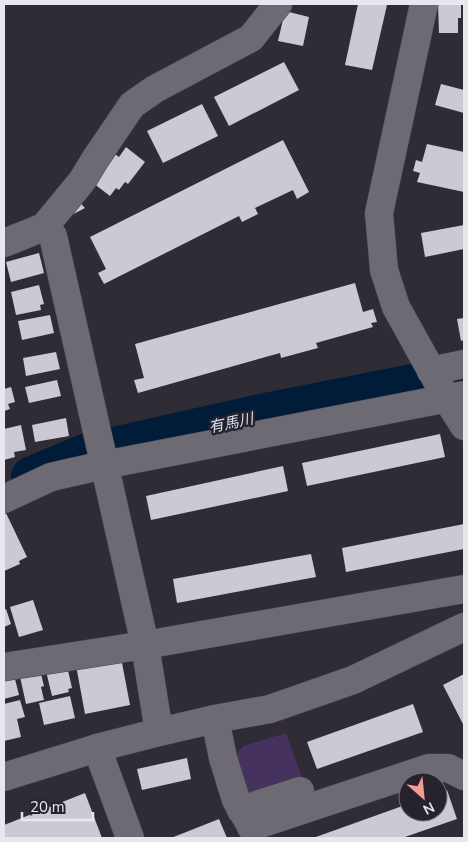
<svg xmlns="http://www.w3.org/2000/svg" width="468" height="842" font-family="'Nunito Sans','Noto Sans JP',sans-serif">
<rect width="100%" height="100%" fill="#302c36"/>
<polygon fill="#46325f" points="286,733 303,781 247,795 237,753 243,746"/>
<g fill="none" stroke-linecap="round" stroke-linejoin="round">
<polyline stroke="#011c38" stroke-width="42" points="32,477 87,454 270,413 422,383 464,379"/>
</g>
<g fill="#ccc8d4">
<polygon points="358,4 387,5 372,70 345,65"/>
<polygon points="438,4 461,4 461,18 458,18 458,33 439,33"/>
<polygon points="285,11 309,17 303,46 278,41"/>
<polygon points="284,62 299,90 229,126 214,97"/>
<polygon points="441,84 464,90 464,113 435,105"/>
<polygon points="202,104 218,136 163,163 147,131"/>
<polygon points="283,140 309,192 297,199 293,190 255,208 258,214 242,222 239,216 104,284 98,273 106,269 90,237"/>
<polygon points="427,144 464,152 464,192 417,182 420,173 413,171 416,160 422,162"/>
<polygon points="126,147 145,162 128,184 125,182 119,190 116,188 110,196 93,183 115,154 119,157"/>
<polygon points="76,198 85,208 62,220"/>
<polygon points="464,225 464,249 425,257 421,233"/>
<polygon points="39,253 44,273 11,282 6,262"/>
<polygon points="355,283 363,312 373,309 377,322 371,323 373,327 316,343 318,348 281,358 280,353 138,393 134,380 144,378 135,344"/>
<polygon points="39,285 44,304 40,305 41,310 16,315 11,292"/>
<polygon points="50,315 54,333 22,340 18,321"/>
<polygon points="464,318 464,340 461,341 457,319"/>
<polygon points="56,352 60,369 26,376 23,358"/>
<polygon points="57,380 61,396 29,403 25,387"/>
<polygon points="11,387 15,402 8,404 10,409 4,411 4,389"/>
<polygon points="66,418 69,436 35,442 32,425"/>
<polygon points="21,425 26,450 14,452 15,457 4,460 4,429"/>
<polygon points="440,434 445,457 307,486 302,463"/>
<polygon points="283,466 288,491 151,520 146,496"/>
<polygon points="6,513 27,557 19,561 20,564 4,571 4,515"/>
<polygon points="464,524 464,549 346,572 342,548"/>
<polygon points="311,554 316,577 177,603 173,579"/>
<polygon points="33,600 43,630 19,637 10,607"/>
<polygon points="6,609 11,624 4,627 4,610"/>
<polygon points="120,652 130,705 85,714 75,660"/>
<polygon points="67,666 72,688 68,689 69,692 52,696 45,667"/>
<polygon points="40,670 44,686 41,687 44,700 26,704 19,672"/>
<polygon points="464,674 464,726 443,685"/>
<polygon points="14,675 19,695 4,699 4,678"/>
<polygon points="70,696 75,718 44,725 39,703"/>
<polygon points="20,700 25,717 17,719 21,737 4,741 4,704"/>
<polygon points="413,704 423,732 317,769 307,742"/>
<polygon points="187,758 191,779 142,790 137,769"/>
<polygon points="447,790 457,819 402,838 313,838 408,804 408,812 438,812 438,794"/>
<polygon points="85,793 102,838 4,838 4,825"/>
<polygon points="219,819 227,838 171,838"/>
</g>
<g fill="none" stroke-linecap="round" stroke-linejoin="round">
<g stroke="#4a474f" stroke-width="29">
<g id="minor">
<polyline points="424,4 379,213 384,270 396,307 447,399 464,426"/>
<polyline points="44,227 53,236 145,645 159,732"/>
<polyline points="4,243 44,227 82,181 96,158 132,105 155,89 251,38 278,4"/>
<polyline points="431,371 464,364"/>
<polyline points="4,499 51,477 104,465 464,395"/>
<polyline points="4,667 145,645 464,589"/>
<polyline points="215,719 223,758 236,800 251,826"/>
<polyline points="97,748 130,838"/>
<polyline points="4,777 97,748 159,732 215,719 270,709 353,680 464,627"/>
<polyline points="241,810 300,791"/>
<polyline points="251,827 429,768 448,768 464,776"/>
</g>
</g>
<use href="#minor" stroke="#6e6a74" stroke-width="28"/>
</g>
<g text-anchor="middle" stroke-width="5" stroke-linejoin="round" paint-order="stroke">
<g font-size="15" font-style="italic" fill="#d2e0f0" stroke="#26232c">
<text transform="translate(231 423) rotate(-12)" y="5">有馬川</text>
</g>
</g>
<rect width="468" height="842" fill="none" stroke="#e9e6ed" stroke-width="10"/>
<g transform="translate(423 797) rotate(153)"><circle r="24" fill="#26232c" stroke="#747179"/>
<path d="M0-4L9 19L0 12L-9 19Z" fill="#f59b97"/>
<text y="-8" font-size="14" font-weight="bold" text-anchor="middle" fill="#e9e6ed">N</text>
</g>
<path d="M22 812v8h71v-8" fill="none" stroke="#e9e6ed" stroke-width="2.5"/>
<text x="30" y="812" font-size="15" fill="#e9e6ed" stroke="#26232c" stroke-width="4" paint-order="stroke">20 m</text>
</svg>
